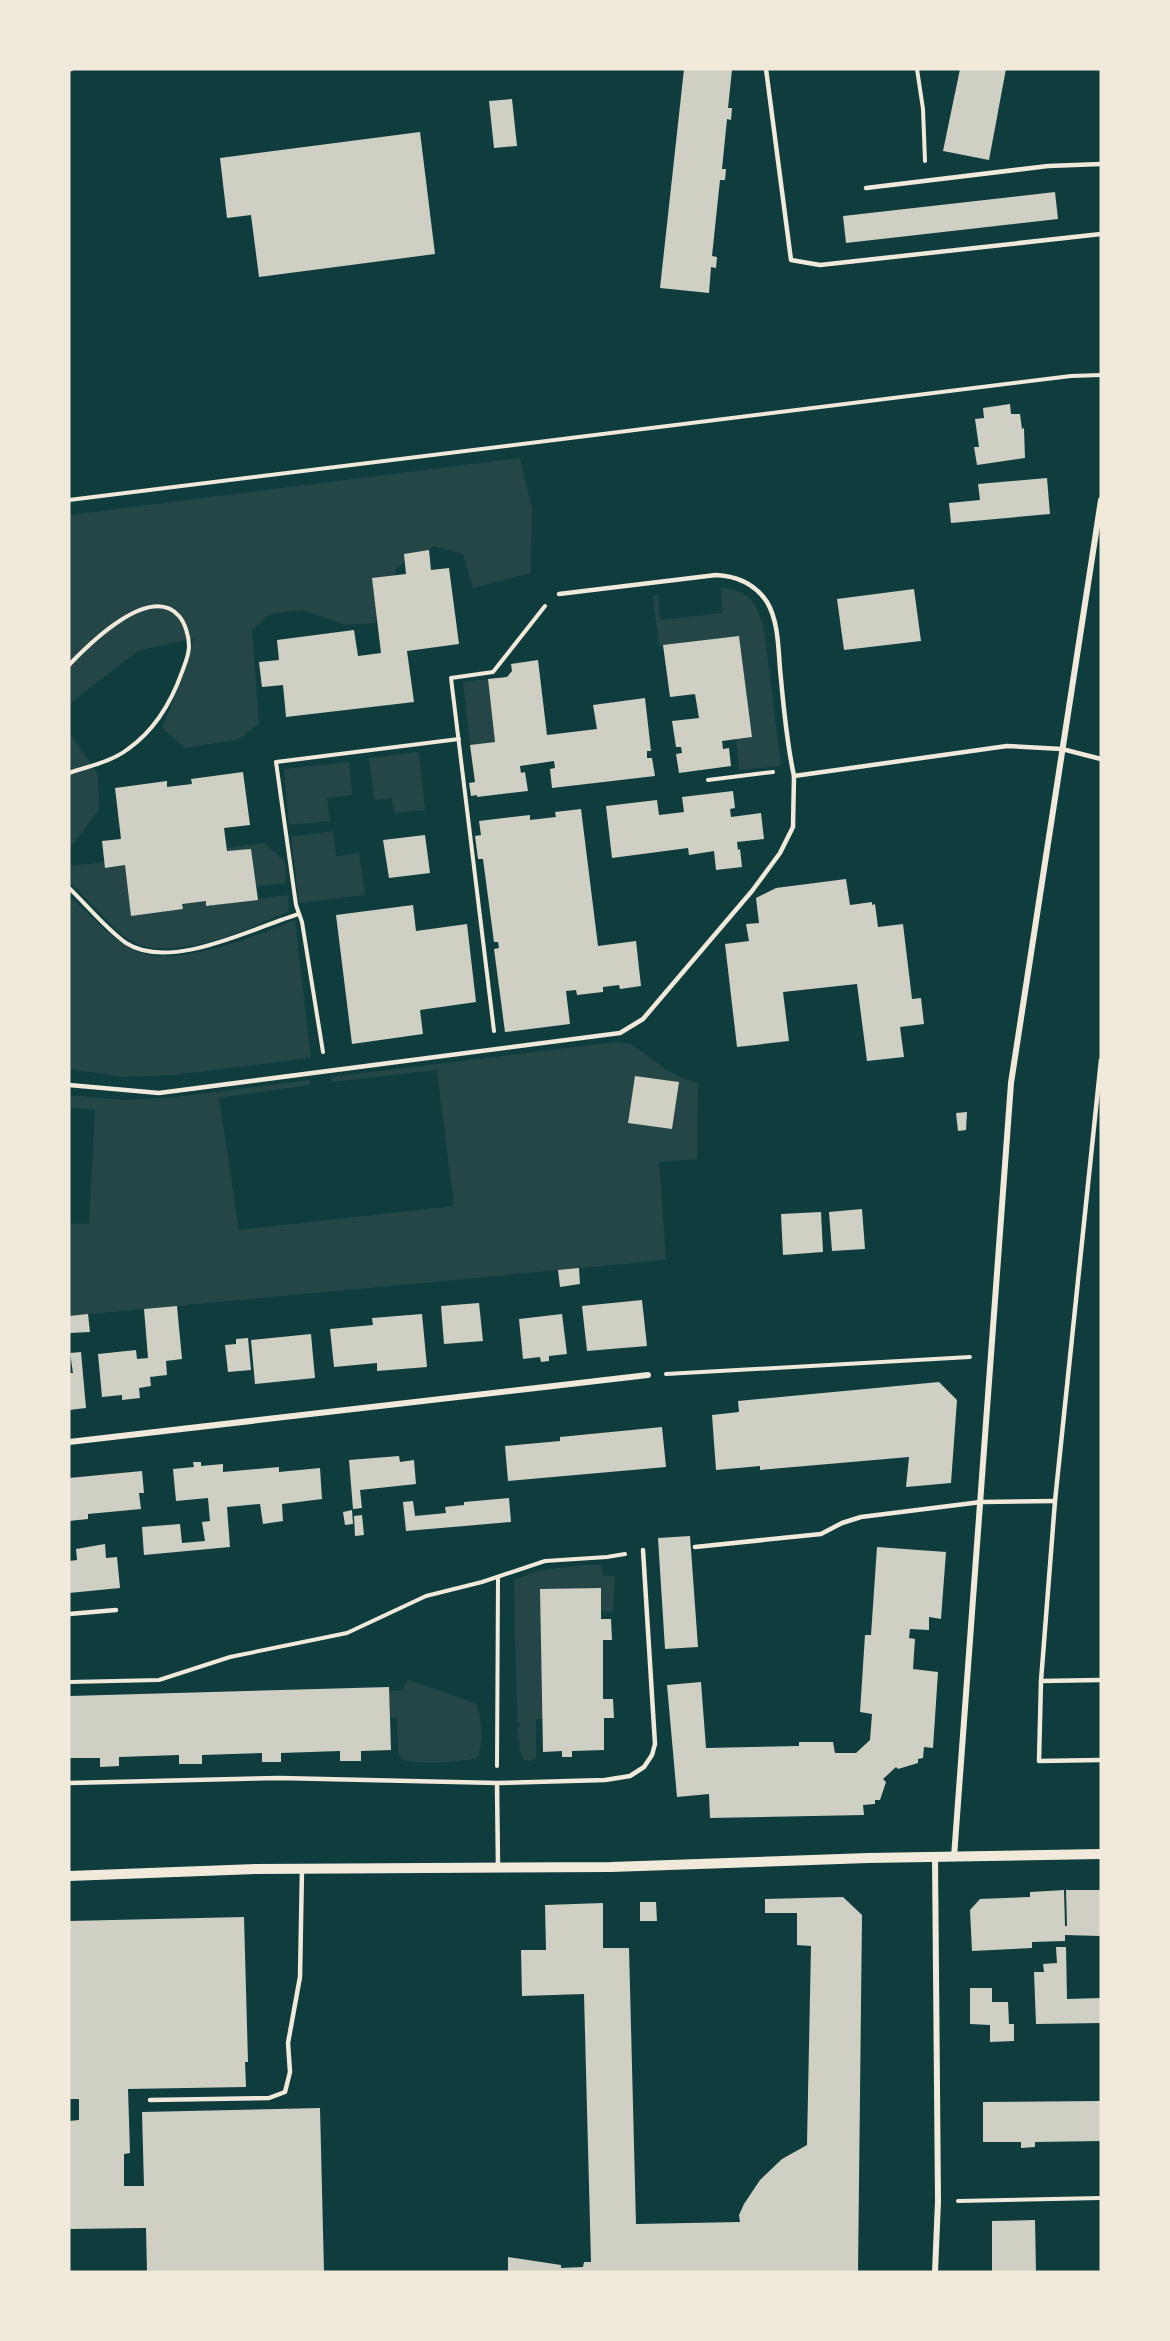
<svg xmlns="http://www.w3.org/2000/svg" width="1170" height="2341" font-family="Lato,sans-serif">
<rect width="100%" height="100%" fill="#0f3d3e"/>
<g fill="#244646" fill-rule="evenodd">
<polygon points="520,458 532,508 531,573 473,588 463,554 434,546 397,567 389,593 375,623 345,625 303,610 270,614 252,630 259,724 239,739 185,748 162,728 184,674 194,638 138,651 69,704 69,515"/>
<path d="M 721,587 C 750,593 755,599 764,628 L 781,766 L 739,770 L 736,739 L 752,737 L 739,636 L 659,646 L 653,596 L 658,594 L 660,620 L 722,613 Z"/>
<polygon points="488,679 495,742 470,745 463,682"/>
<polygon points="69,728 71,735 98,774 99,810 69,849"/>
<polygon points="419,752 425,810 394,813 392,798 374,800 369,758"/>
<polygon points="349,762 352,795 327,798 330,821 289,825 284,769"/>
<polygon points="333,831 336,856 359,853 365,895 299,903 291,837"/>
<polygon points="264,843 285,862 286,883 256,886 251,849 227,851 227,848"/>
<path d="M 105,862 L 105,868 L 125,865 L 131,916 L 183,909 L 182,904 L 206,901 L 207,906 L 288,895 L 289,911 C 250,929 170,965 130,940 C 108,927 90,898 69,883 L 69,866 Z"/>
<path d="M 69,895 C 89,913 107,936 131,949 C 172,971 255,936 295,920 L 311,1058 L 173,1075 L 123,1077 L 69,1069 Z"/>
<path d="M 615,1042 L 631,1044 L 665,1069 L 682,1078 L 698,1083 L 697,1159 L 659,1162 L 666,1260 L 69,1316 L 69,1223 L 89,1224 L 95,1110 L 69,1108 L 69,1095 L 126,1100 L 176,1097 L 310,1080 L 310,1085 L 219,1098 L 239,1230 L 454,1206 L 437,1070 L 332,1082 L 331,1077 ZM 635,1076 L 679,1082 L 672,1129 L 628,1123 Z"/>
<polygon points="583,1565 602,1565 602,1575 615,1576 613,1612 601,1611 601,1588 542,1719 536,1719 536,1757 530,1761 524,1760 518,1747 520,1746 517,1728 520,1727 520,1723 517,1722 514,1580 537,1571"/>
<path d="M 409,1680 L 475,1703 C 483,1718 483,1741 478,1757 C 464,1763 415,1765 401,1759 L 398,1752 L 397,1718 L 390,1717 L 389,1691 L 401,1690 Z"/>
</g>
<g fill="#cfcfc3">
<polygon points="684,69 732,70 728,108 732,108 731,120 727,119 722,169 726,169 725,180 720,180 712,256 717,257 716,268 711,267 709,293 660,288"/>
<polygon points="960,69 1006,69 989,160 943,151"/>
<polygon points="512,99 517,146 494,148 489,101"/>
<polygon points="420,132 435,254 259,277 251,215 227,218 220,158"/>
<polygon points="1055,192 1058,219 846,243 843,216"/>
<polygon points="1010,404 1011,414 1020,414 1022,429 1024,428 1025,458 977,465 974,447 979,447 975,419 984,418 983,408"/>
<polygon points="1047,478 1050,514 951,523 949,503 980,500 978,484"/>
<polygon points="429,550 431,570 449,568 459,644 407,651 414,702 286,717 283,685 262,687 259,662 279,660 277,640 354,630 358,656 381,653 372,578 406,574 404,554"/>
<polygon points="914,589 921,641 844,650 837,599"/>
<polygon points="739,636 752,737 722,741 723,749 729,748 731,766 679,773 676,754 682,753 681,747 676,747 672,721 699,718 695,694 670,697 663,645"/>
<polygon points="538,660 547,735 597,729 593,705 645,698 651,751 647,751 647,758 652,758 655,776 552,788 550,769 555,768 554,761 520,766 521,773 525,772 528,791 477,797 477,795 471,796 469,783 475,782 470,745 495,742 488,679 507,677 512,671 511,664"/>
<polygon points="243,772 250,825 224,828 227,851 251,849 258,900 206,906 206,901 182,904 183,909 131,916 125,865 105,868 102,841 121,839 115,788 167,781 167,787 192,784 191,779"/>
<polygon points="733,791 735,808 730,809 731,817 761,813 764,839 737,842 738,850 740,849 742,867 716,870 714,851 689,855 688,848 612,858 606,806 657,800 659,815 684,812 682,797"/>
<polygon points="581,809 598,946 636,941 641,986 620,989 619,985 603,987 603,992 577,995 576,990 566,991 570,1024 505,1032 494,949 499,948 498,942 494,942 483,859 478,859 475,836 481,835 479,821 530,815 530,820 556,817 555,812"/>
<polygon points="425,835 430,873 389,878 383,840"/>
<polygon points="846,879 850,905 872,902 872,905 875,904 878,927 903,924 912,999 921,998 924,1024 900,1027 904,1057 867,1061 857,984 783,992 789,1041 737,1047 725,944 749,941 746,924 759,923 756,898 776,888"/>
<polygon points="413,905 416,931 467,924 476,1002 420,1010 423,1034 352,1044 336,915"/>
<polygon points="635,1076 679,1082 672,1129 628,1123"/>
<polygon points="967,1112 966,1130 958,1131 956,1113"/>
<polygon points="862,1209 865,1249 832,1251 829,1212"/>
<polygon points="821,1212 823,1252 783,1255 781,1214"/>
<polygon points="579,1268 580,1284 560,1287 558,1270"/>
<polygon points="642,1300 647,1346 587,1351 582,1306"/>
<polygon points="479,1303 483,1341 444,1344 441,1306"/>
<polygon points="177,1306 182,1359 166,1361 167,1375 150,1377 151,1386 139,1388 140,1398 122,1400 122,1395 102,1397 98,1354 136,1350 137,1359 148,1358 144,1309"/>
<polygon points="88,1314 90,1332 69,1333 69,1316"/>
<polygon points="422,1314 427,1367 377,1371 377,1363 334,1367 330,1329 373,1325 372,1318"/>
<polygon points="562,1314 567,1354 549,1356 549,1361 541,1362 540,1357 523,1359 519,1319"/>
<polygon points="311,1334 315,1378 255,1384 251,1340"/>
<polygon points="248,1338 251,1370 228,1372 225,1345 236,1344 236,1339"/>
<polygon points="81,1352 86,1408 69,1410 69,1373 73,1373 70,1353"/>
<polygon points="939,1382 957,1400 951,1483 906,1487 909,1457 760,1470 760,1466 716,1470 712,1415 739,1412 738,1401"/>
<polygon points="662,1427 666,1467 508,1481 505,1446 560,1441 560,1437"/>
<polygon points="399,1456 400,1462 414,1460 416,1484 360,1490 362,1508 353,1509 349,1460"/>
<polygon points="193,1462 201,1462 201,1466 223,1464 223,1472 279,1467 279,1472 320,1468 322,1499 282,1504 283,1521 263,1524 260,1504 227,1507 230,1547 144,1555 142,1527 180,1524 182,1543 205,1541 202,1522 210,1521 208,1498 176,1501 173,1469 194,1467"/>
<polygon points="142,1471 144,1493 139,1493 141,1509 88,1514 88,1519 69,1521 69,1478"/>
<polygon points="509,1498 511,1522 406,1531 403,1502 413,1501 415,1516 446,1513 445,1507 464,1505 464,1502"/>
<polygon points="352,1510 353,1524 345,1525 343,1512"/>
<polygon points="362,1515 364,1535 355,1536 354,1516"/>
<polygon points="690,1536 698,1647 665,1649 658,1538"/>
<polygon points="105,1544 106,1558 117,1557 120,1588 69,1593 69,1561 77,1560 76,1549"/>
<polygon points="877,1547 946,1552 941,1619 929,1617 929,1630 910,1629 909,1638 915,1639 913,1669 938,1672 933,1748 924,1747 923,1758 918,1759 918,1763 898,1769 896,1767 883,1779 886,1782 880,1800 875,1800 875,1804 863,1805 864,1815 710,1818 709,1794 677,1797 667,1685 701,1682 706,1748 799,1746 799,1742 833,1742 835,1753 856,1753 870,1740 872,1714 860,1712 865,1635 871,1635"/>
<polygon points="601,1588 601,1619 611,1619 612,1640 603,1640 603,1699 613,1699 614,1718 604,1718 604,1750 572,1751 572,1757 562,1757 562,1751 543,1752 540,1589"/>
<polygon points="389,1687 391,1750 361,1751 361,1761 340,1761 340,1751 281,1753 281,1762 262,1762 262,1753 202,1755 202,1764 179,1764 179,1755 119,1757 119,1766 100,1767 100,1758 69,1758 69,1696"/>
<polygon points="1064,1890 1065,1926 1067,1926 1066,1890 1101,1890 1100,1936 1065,1935 1065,1941 1032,1942 1032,1948 972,1951 970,1910 980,1899 1030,1897 1030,1892"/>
<polygon points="843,1897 862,1915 858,2272 508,2272 508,2257 561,2265 561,2268 583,2267 584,2262 591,2262 584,1994 522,1996 521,1950 546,1950 545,1905 603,1903 603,1948 629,1948 636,2224 740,2222 739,2215 744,2204 760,2180 782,2159 807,2145 811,1946 797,1945 797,1913 765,1913 765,1899"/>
<polygon points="640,1902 656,1902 657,1921 640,1921"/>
<polygon points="244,1917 248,2062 245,2062 246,2087 128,2089 130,2153 124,2154 124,2186 144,2186 142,2112 320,2108 324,2272 147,2272 146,2228 69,2229 69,2121 79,2120 79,2099 69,2099 69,1921"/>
<polygon points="1056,1947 1066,1947 1067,1999 1101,1998 1101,2023 1036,2024 1034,1972 1044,1972 1043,1964 1057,1963"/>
<polygon points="970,1988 992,1988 992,2002 1008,2002 1009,2024 1014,2024 1014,2041 990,2042 990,2025 970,2024"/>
<polygon points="1101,2101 1101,2141 1035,2142 1035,2147 1021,2148 1021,2142 983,2142 983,2102"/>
<polygon points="1035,2220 1036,2272 992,2272 992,2221"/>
</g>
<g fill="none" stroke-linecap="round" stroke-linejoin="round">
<g stroke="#f1e9da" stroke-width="4">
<polyline points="917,69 923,109 925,161"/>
<polyline points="69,500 1071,376 1101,375"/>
<path d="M 69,665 C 89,644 150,583 179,616 C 185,623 189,636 189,646 C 189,655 185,664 182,672 C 171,703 155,730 128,749 C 111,762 89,766 69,773"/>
<polyline points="708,780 773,772"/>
<path d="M 69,888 C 87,905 105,928 126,943 C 171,972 254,927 299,914"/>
<polyline points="494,1031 451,678 493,672 545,606"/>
<polyline points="323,1052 302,922 296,905 276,762 459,739"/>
<polyline points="666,1374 970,1357"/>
<polyline points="69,1682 159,1680 230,1657 347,1633 426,1596 482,1582 545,1561 607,1557 625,1554"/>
<polyline points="497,1766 498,1577"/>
<polyline points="958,2201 1101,2198"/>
</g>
<g stroke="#f1e9da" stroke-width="4.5">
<polyline points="69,69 71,69"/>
<polyline points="766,69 791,260 820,265 1101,234"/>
<polyline points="866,188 1048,166 1101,164"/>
<path d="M 559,594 L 716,575 C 737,576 755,584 767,602 C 780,624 778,655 781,679 C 784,712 787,744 794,776"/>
<polyline points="1101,1060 1055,1501 1041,1681 1101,1680"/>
<polyline points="69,1085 159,1093 620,1033 643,1019 752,891 780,853 793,827 794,776 1007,746 1062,749 1101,759"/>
<polyline points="695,1547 821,1534 842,1523 861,1517 981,1502 1055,1501"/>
<polyline points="69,1614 116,1610"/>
<polyline points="1041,1681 1039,1761 1101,1760"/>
<polyline points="69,1783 280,1778 497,1783 605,1780 630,1776 644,1767 652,1755 655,1744 643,1550"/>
<polyline points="497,1783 498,1867"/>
<polyline points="150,2100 269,2098 285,2092 290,2072 288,2043 300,1977 302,1869"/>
</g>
<g stroke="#f1e9da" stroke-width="6">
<polyline points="69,1442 648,1375"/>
<polyline points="954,1857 1011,1083 1101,500"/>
<polyline points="935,1858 938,2201 935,2272"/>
</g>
<polyline stroke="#f1e9da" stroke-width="10" points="69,1876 256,1869 611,1867 868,1858 1101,1854"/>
</g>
<rect width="1170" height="2341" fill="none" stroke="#f1e9da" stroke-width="141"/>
</svg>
